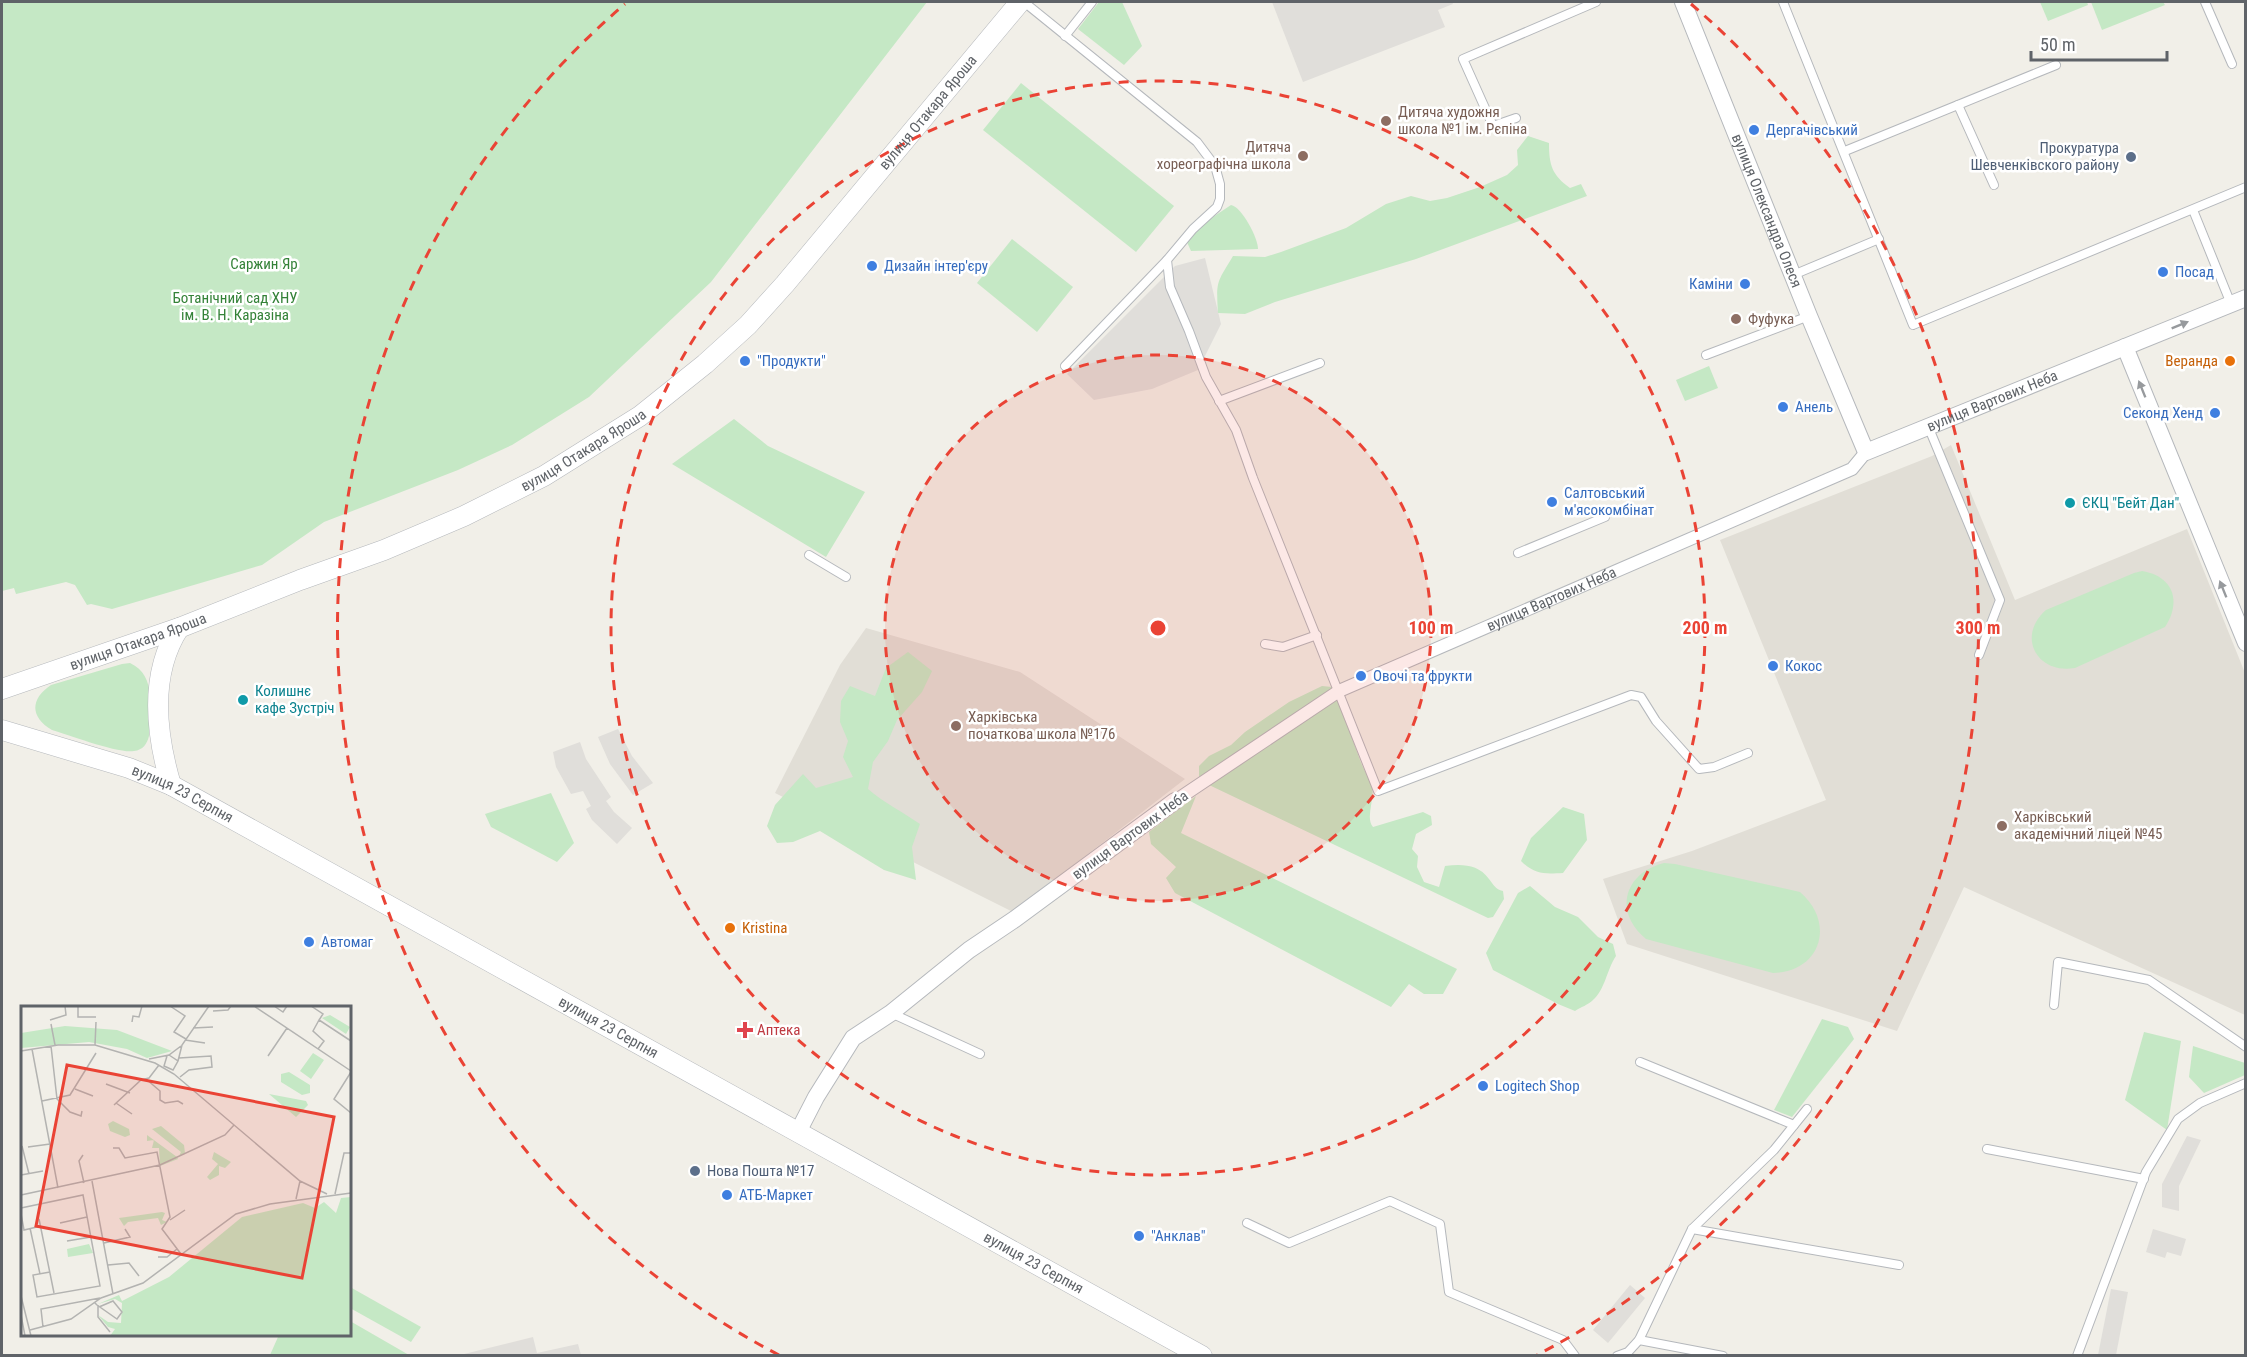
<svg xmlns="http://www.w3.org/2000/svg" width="2247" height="1357" font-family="'Roboto Condensed',sans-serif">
<rect width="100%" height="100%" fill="#f1efe8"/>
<g fill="#e0deda">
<polygon points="1272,2 1452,2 1453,4 1438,10 1445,27 1303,82"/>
<polygon points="1205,258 1221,324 1198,370 1152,389 1094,400 1067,374 1175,266"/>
<polygon points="618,729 632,756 653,783 633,795 610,764 598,737"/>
<polygon points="580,742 586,759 611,797 606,801 614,812 632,828 617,844 592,820 586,809 591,806 583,791 571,794 556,767 553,752"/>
<polygon points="2187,1136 2201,1140 2179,1186 2179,1211 2162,1207 2162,1184"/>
<polygon points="2153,1229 2186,1239 2181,1256 2167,1252 2165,1258 2146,1252"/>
<polygon points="1630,1285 1645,1298 1608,1343 1593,1330"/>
<polygon points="2111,1289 2128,1292 2116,1355 2098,1355"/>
<polygon points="533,1337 537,1353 578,1344 581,1355 460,1355"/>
</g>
<g fill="#e1ded6">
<polygon points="1951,445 2015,600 2187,529 2245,673 2245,1015 1964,887 1897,1031 1627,944 1603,879 1692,851 1826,800 1720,540 1932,456"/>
<polygon points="866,628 1020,672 1185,779 1013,912 775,793 840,665"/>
</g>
<g fill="#c5e8c5">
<polygon points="2,2 927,2 711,282 589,397 512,445 458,470 324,522 262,565 112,609 91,604 87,605 75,585 66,582 16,594 14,588 2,591"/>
<polygon points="1099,2 1122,2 1142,46 1124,65 1078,29"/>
<polygon points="2040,2 2087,2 2088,5 2048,21"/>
<polygon points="2091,2 2163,2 2165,5 2102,30"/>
<polygon points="1021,83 1174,206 1136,252 983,130"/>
<path d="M 1528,136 L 1549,143 C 1549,165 1552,175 1570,188 L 1581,184 L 1587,196 L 1416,259 L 1275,302 L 1245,314 L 1218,313 C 1216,280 1217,283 1233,256 L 1265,257 L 1281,252 L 1346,228 L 1386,204 L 1411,196 L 1430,201 L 1447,198 L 1480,187 L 1507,175 L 1518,165 L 1517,150 Z"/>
<path d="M 1231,205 C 1242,207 1258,238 1258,249 L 1191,251 L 1186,240 L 1204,223 Z"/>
<polygon points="1012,239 1073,287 1037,332 977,283"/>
<polygon points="1709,366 1718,388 1685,401 1676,380"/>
<polygon points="734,419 768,446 865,492 826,557 672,464"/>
<path d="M 2142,571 C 2173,576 2182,601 2165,627 L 2075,668 C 2037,675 2016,636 2046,610 L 2134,573 Z"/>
<path d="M 908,652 L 932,671 L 922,692 L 897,720 L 888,741 L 873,762 L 868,789 C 884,803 903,812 920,824 L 912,847 L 916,880 L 884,870 L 820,831 L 793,842 L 777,843 L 767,826 L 775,805 L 803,774 L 816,788 L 853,777 L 843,757 L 848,741 L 840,722 L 841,701 L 850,686 L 875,696 L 886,668 Z"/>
<path d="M 130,663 C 158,676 149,710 149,736 C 147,744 143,750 134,751 C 119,754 69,735 52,730 C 30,717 30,699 51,685 L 122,664 Z"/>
<path d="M 1322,686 L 1332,687 L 1338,697 C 1346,718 1352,739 1360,760 C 1363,769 1369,777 1372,786 C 1375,800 1365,817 1373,827 L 1423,812 L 1431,816 L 1432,825 L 1416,834 L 1412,849 L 1418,856 L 1417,867 L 1424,882 L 1439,887 L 1445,866 C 1462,864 1478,864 1489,879 C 1494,885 1495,889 1503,891 L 1504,899 L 1493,917 L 1488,918 L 1469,909 L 1207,784 L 1199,778 L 1199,766 L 1209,756 L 1231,745 L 1245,732 L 1289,702 Z"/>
<polygon points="551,793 574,843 557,862 491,827 485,814"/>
<polygon points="1196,796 1181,833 1457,969 1443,994 1424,994 1409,984 1391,1007 1175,893 1166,878 1176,867 1151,844 1149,832"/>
<path d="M 1563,807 L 1584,814 L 1587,840 L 1563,873 C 1545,874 1535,875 1521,861 L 1531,838 Z"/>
<path d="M 1664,863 L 1675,864 L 1800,892 C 1836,923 1821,972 1773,973 L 1646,939 C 1613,912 1624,873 1664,863 Z"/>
<path d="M 1530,886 L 1555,907 L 1578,917 L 1598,937 L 1613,944 L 1616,956 C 1607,969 1605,990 1593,1000 C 1588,1005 1581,1007 1575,1011 L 1558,1004 L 1493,970 L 1486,953 L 1518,893 Z"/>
<polygon points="1822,1019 1848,1027 1854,1039 1792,1117 1774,1110"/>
<polygon points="2144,1032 2181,1041 2167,1130 2125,1100"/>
<polygon points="2193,1046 2245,1063 2245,1075 2204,1093 2189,1077"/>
<polygon points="350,1287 421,1327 411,1342 350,1308"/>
<polygon points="350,1321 409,1355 270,1355 278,1337 287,1334 350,1334"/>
</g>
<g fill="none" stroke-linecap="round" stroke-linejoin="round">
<g stroke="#b5b8bc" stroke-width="10">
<g id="service">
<polyline points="1024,2 1197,142 1215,166 1220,184 1220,199 1217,207 1193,229 1167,260 1170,287 1189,331 1206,377 1236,430 1253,478 1378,791 1631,695 1641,697 1656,721 1699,769 1714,767 1748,753"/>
<polyline points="1783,2 1913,325 2246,187"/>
<polyline points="2205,2 2232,64"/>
<polyline points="1065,36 1092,2"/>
<polyline points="1958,105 1994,185"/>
<polyline points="1516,118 1493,126 1463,59 1596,2"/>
<polyline points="1845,151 2056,65"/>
<polyline points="2193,210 2231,304"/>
<polyline points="1793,275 1879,239"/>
<polyline points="1706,355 1809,316"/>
<polyline points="1065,366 1167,260"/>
<polyline points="1219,401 1320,363"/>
<polyline points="1928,426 2000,600 1979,655"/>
<polyline points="1518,553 1605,517"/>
<polyline points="809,555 846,577"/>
<polyline points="1265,644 1283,647 1317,635"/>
<polyline points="2054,1005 2058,962 2149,980 2246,1047"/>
<polyline points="891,1013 980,1054"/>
<polyline points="1640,1062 1794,1125"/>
<polyline points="1987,1149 2144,1179"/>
<polyline points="1247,1223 1289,1243 1390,1201 1440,1224 1449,1292 1563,1340 1575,1356"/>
<polyline points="1692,1229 1899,1265"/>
<polyline points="1639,1340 1723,1356"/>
<polyline points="1617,1356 1628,1352 1639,1340 1692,1229 1774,1150 1807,1109"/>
<polyline points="2077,1356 2146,1172 2178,1119 2200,1103 2246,1083"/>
</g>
</g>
<g stroke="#b5b8bc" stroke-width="14">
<g id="pedestrian">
<path id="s1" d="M 1175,801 L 1339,691 L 1852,469 L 1866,452"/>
</g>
</g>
<g stroke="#b5b8bc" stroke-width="18">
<g id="minor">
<path id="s2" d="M 1683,2 L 1809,316 L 1866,452 L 2246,298"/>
<polyline points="2125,347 2246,643"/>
<polyline points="798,1132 816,1097 853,1038 891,1013 969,950 1015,919 1175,801"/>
</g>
</g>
<g stroke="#b5b8bc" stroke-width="21">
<g id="tertiary">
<path id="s3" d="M 2,689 L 179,628 L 300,580 L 384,550 L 464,516 L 544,476 L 640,416 L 705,364 L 748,325 L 785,284 L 1020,2"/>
<path id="s4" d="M 2,730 L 129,768 L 171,785 L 1202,1356"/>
<path d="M 171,785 C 156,734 149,674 179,628"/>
</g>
</g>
<use href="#service" stroke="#fff" stroke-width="8"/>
<use href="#pedestrian" stroke="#fff" stroke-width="12"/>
<use href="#minor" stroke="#fff" stroke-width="16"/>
<use href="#tertiary" stroke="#fff" stroke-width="20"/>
</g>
<defs><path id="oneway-solid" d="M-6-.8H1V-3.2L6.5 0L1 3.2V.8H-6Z" transform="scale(1.5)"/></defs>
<g fill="#979a9d">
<use href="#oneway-solid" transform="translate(2180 325) rotate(-22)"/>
<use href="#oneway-solid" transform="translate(2142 389) rotate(-112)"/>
<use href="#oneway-solid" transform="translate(2223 589) rotate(-112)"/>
</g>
<circle cx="1158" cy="628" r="273" fill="#ea4335" fill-opacity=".12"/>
<g fill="none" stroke="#ea4335" stroke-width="3" stroke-dasharray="10 8">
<circle cx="1158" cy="628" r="273"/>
<circle cx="1158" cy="628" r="547"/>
<path d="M779 1355A820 820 0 0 1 625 4M1691 4A820 820 0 0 1 1537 1355"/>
</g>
<g fill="#8d6e63" stroke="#fff" stroke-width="2">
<circle cx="1386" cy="121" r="6"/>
<circle cx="1303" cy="156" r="6"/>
<circle cx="1736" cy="319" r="6"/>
<circle cx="956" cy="726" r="6"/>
<circle cx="2002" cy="826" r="6"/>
</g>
<g fill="#3f7fe0" stroke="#fff" stroke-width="2">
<circle cx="1754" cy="130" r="6"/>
<circle cx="872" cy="266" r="6"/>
<circle cx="2163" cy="272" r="6"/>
<circle cx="1745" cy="284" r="6"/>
<circle cx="745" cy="361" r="6"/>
<circle cx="1783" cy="407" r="6"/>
<circle cx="2215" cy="413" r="6"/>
<circle cx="1552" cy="502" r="6"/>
<circle cx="1773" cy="666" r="6"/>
<circle cx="1361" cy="676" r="6"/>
<circle cx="309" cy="942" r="6"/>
<circle cx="1483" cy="1086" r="6"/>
<circle cx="727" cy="1195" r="6"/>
<circle cx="1139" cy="1236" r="6"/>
</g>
<g fill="#5c6f8a" stroke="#fff" stroke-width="2">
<circle cx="2131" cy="157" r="6"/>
<circle cx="695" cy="1171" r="6"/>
</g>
<g fill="#e8710a" stroke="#fff" stroke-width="2">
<circle cx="2230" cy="361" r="6"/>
<circle cx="730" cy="928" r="6"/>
</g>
<g fill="#0f9aa8" stroke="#fff" stroke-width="2">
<circle cx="2070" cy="503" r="6"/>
<circle cx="243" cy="700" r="6"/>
</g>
<path fill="#e0444e" stroke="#fff" stroke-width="2" d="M742 1021h6v6h6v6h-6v6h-6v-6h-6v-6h6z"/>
<g text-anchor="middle" stroke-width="5" stroke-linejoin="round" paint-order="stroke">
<g font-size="15" fill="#785e54" stroke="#fff" text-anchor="start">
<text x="1398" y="117">Дитяча художня<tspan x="1398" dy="17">школа №1 ім. Рєпіна</tspan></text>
<text x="1291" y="152" text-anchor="end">Дитяча<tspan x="1291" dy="17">хореографічна школа</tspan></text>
<text x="1748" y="324">Фуфука</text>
<text x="968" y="722">Харківська<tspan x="968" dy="17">початкова школа №176</tspan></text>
<text x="2014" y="822">Харківський<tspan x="2014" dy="17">академічний ліцей №45</tspan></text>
</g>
<g font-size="15" fill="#5f6368" stroke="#fff">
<text dy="5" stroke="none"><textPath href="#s3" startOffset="1116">вулиця Отакара Яроша</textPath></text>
<text dy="5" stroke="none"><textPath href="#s2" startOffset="225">вулиця Олександра Олеся</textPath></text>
<text dy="5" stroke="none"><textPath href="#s2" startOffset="622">вулиця Вартових Неба</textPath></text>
<text dy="5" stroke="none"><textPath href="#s3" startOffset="630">вулиця Отакара Яроша</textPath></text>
<text dy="5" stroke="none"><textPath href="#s1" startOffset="429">вулиця Вартових Неба</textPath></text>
<text dy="5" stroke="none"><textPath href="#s3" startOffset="144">вулиця Отакара Яроша</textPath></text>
<text dy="5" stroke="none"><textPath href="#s4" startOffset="192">вулиця 23 Серпня</textPath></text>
<text transform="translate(1130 835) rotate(-36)" y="5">вулиця Вартових Неба</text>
<text dy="5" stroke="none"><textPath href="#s4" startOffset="678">вулиця 23 Серпня</textPath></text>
<text dy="5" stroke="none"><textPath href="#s4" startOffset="1164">вулиця 23 Серпня</textPath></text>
</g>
<g font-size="15" fill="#366cbe" stroke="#fff" text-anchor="start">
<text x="1766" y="135">Дергачівський</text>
<text x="884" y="271">Дизайн інтер'єру</text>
<text x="2175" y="277">Посад</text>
<text x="1733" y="289" text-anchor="end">Каміни</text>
<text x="757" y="366">"Продукти"</text>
<text x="1795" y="412">Анель</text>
<text x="2203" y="418" text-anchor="end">Секонд Хенд</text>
<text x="1564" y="498">Салтовський<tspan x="1564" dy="17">м'ясокомбінат</tspan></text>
<text x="1785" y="671">Кокос</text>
<text x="1373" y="681">Овочі та фрукти</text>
<text x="321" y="947">Автомаг</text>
<text x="1495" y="1091">Logitech Shop</text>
<text x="739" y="1200">АТБ-Маркет</text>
<text x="1151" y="1241">"Анклав"</text>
</g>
<g font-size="15" fill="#4e5e75" stroke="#fff" text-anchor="end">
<text x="2119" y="153">Прокуратура<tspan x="2119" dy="17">Шевченківского району</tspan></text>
<text x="707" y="1176" text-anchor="start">Нова Пошта №17</text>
</g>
<g font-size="15" fill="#348238" stroke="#fff">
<text x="264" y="269">Саржин Яр</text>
<text x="235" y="303">Ботанічний сад ХНУ<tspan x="235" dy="17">ім. В. Н. Каразіна</tspan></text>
</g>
<g font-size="15" fill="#c56008" stroke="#fff" text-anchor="end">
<text x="2218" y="366">Веранда</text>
<text x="742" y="933" text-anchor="start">Kristina</text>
</g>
<g font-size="15" fill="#0d838f" stroke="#fff" text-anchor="start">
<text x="2082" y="508">ЄКЦ "Бейт Дан"</text>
<text x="255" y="696">Колишнє<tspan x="255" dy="17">кафе Зустріч</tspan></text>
</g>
<g font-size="15" fill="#be3a42" stroke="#fff" text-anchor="start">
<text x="757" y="1035">Аптека</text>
</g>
</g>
<g transform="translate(21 1006)">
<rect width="330" height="330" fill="#f1efe8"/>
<path d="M 309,9 L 329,21 L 325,28 L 301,12 ZM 44,20 L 96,24 L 151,45 L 126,52 L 106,43 L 68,36 L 0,42 L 0,27 ZM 292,47 L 303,54 L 290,73 L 279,65 ZM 268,66 L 289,79 L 289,87 L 281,89 L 260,76 L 260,68 ZM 248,88 L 285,95 L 287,99 L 275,111 ZM 92,115 L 108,123 L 109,129 L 104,131 L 89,125 L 87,118 ZM 140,120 L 163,139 L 164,147 L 158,150 L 160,146 L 131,123 ZM 126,129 L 156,151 L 157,153 L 139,160 L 138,142 L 131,142 L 133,134 L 126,135 ZM 193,146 L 210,156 L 204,162 L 198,160 L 198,169 L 189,174 L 186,171 L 197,158 L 191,153 ZM 330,191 L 330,330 L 89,330 L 94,323 L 87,321 L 77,309 L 87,316 L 100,317 L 101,297 L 94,293 L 77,298 L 98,289 L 101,295 L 148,271 L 221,211 L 282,197 L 294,202 L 303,196 L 315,207 L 320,192 ZM 141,206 L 144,207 L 141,214 L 146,216 L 140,219 L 137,212 L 107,216 L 103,220 L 98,212 ZM 68,238 L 72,247 L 47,251 L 46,243 Z" fill="#c5e8c5"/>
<path fill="none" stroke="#b3b3b1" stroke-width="1.5" d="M 57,0 L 57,11 L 75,11M 149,0 L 164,10 L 153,26 L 165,33M 233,0 L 330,65M 253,0 L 262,6 L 266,0M 290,0 L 302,8 L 298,14 L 330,35M 192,5 L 207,4 L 210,0M 29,14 L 45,9 L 44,0M 111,16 L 112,10 L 118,11 L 121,0M 30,18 L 34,39M 172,22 L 192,21M 164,34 L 184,37M 74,39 L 75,16M 30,40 L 36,93 L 49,106 L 60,110 L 61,105M 11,43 L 37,182M 297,43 L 303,35 L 292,25 L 298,14M 0,45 L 37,39 L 74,39 L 134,57 L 153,68 L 279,175 L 306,188M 146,50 L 143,60 L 152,64 L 157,55 L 148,49M 247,50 L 266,22M 158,52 L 190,50 L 191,61 L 168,64 L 159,71M 128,53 L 148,49 L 160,40M 157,55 L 161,39 L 188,0M 330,66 L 313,93 L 330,107M 125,73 L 139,85 L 139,94 L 144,97 L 157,95 L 162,98M 85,78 L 109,87M 54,83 L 72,90M 21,95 L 49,89 L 75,47M 95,97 L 111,108M 93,99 L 120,74 L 128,72 L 138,59M 1,140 L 8,168M 7,141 L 29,138M 92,142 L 98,142 L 104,152 L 136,146 L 149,211 L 141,223 L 160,248M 62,149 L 58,155 L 63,177M 0,169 L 22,165M 71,175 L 92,288M 314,188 L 323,147 L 330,147M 0,189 L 139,159 L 204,129 L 213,119M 275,193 L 279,175M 0,202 L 62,189 L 79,280 L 16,291 L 12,269 L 29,266M 0,208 L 3,224 L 20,220M 18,213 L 33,287M 149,214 L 164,204M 39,217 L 66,211M 9,222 L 19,268M 46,235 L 70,231M 83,237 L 109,231 L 104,223M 137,251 L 146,251 L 156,243M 87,259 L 108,257 L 118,270M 0,290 L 10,330M 74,297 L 76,299 L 96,313 L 101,306 L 92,295 L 78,301M 77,299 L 77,311 L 89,326M 0,309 L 4,330M 22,321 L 20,303 L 79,292M 9,324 L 50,313 L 80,292 L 122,277 L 215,208 L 249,198 L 330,187"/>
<path fill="#ea4335" fill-opacity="0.15" stroke="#ea4335" stroke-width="3" d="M 46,59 L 313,111 L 281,272 L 15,220 Z"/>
<rect width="330" height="330" fill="none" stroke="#5f6368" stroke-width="3"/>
</g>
<circle cx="1158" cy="628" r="9" fill="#ea4335" stroke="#fff" stroke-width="3"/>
<g font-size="18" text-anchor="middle" font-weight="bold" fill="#ea4335" stroke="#fff" stroke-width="5" stroke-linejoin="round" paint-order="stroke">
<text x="1431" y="634">100 m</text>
<text x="1705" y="634">200 m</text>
<text x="1978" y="634">300 m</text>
</g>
<rect width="2247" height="1357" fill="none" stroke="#5f6368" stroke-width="6"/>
<path d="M2031 51v9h136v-9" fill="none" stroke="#5f6368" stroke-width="3"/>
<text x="2040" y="51" font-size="18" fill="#5f6368" stroke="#ffffff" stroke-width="4.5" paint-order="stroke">50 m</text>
</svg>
